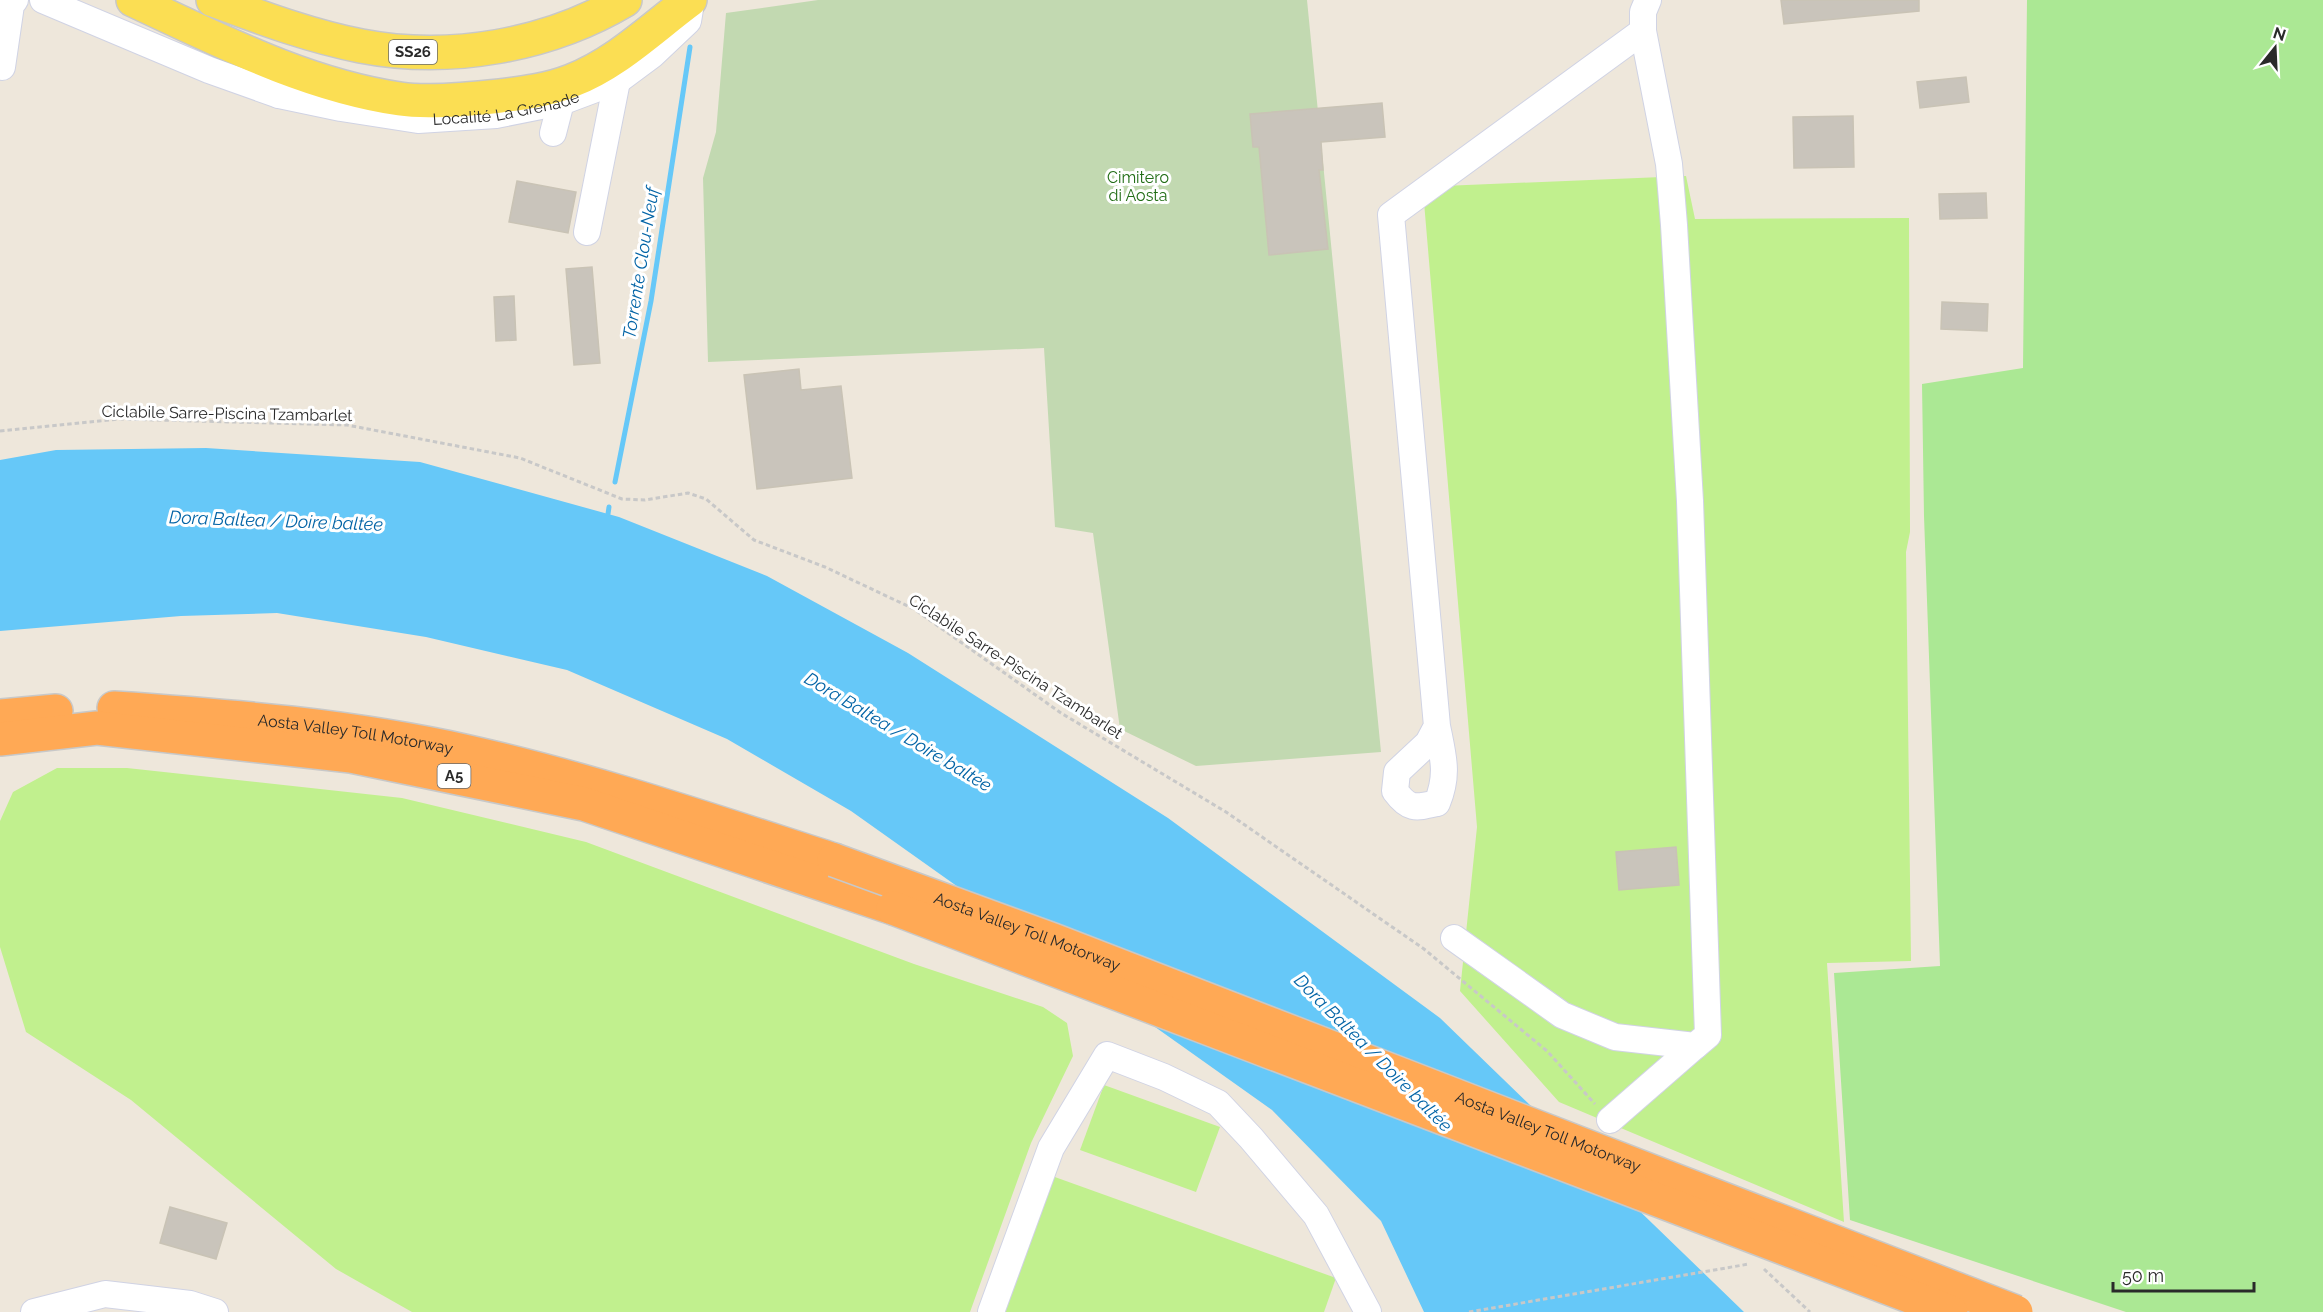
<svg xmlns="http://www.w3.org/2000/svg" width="2323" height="1312" font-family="Raleway,sans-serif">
<rect width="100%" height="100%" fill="#eee7db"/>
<polygon fill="#abe894" points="2027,0 2323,0 2323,1312 2126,1312 1850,1220 1834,973 1940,966 1924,516 1922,384 2023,368"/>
<polygon fill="#c2d9b1" points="818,0 1307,0 1381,752 1196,766 1120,729 1093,533 1055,527 1044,348 708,362 703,178 716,132 726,13"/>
<g fill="#c1f08e">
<polygon points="1686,176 1695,219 1909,218 1910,532 1906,552 1911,961 1827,963 1844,1222 1559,1102 1460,991 1477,827 1424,202 1443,186"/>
<polygon points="57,768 127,768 402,798 586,842 914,964 1043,1007 1067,1023 1073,1056 1031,1143 970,1312 412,1312 336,1269 131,1100 26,1032 0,947 0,821 13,792"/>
<polygon points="1104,1085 1220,1127 1196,1192 1080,1150"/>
<polygon points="1052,1176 1336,1278 1324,1312 1003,1312"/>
</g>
<polygon fill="#66c8f8" points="206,448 420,462 619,517 767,576 908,653 1168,818 1440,1018 1744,1312 1424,1312 1381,1221 1272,1110 851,811 727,739 567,670 426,637 277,613 181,616 0,631 0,460 56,450"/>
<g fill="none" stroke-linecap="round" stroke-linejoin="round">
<g stroke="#66c8f8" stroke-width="5">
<polyline points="615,482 651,301 690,47"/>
<polyline points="608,514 609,507"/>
</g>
</g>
<g fill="#c9c4bb" stroke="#c9c3b5" stroke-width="1.5">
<polygon points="1781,0 1919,0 1919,11 1784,24"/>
<polygon points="1966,77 1969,102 1920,108 1917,82"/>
<polygon points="1382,103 1385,137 1321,142 1323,170 1319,170 1328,249 1269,255 1259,147 1253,147 1250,114"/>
<polygon points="1853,116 1854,167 1794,168 1793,117"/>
<polygon points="517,181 576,192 568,233 509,222"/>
<polygon points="1986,193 1987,218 1940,219 1939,194"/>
<polygon points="592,267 600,363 574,365 566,269"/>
<polygon points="514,296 516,340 496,341 494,297"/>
<polygon points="1942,302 1988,304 1987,331 1941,329"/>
<polygon points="799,369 801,390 841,386 852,478 757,489 744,375"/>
<polygon points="1676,847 1679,885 1619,890 1616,852"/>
<polygon points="170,1207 227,1223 216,1259 160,1243"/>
</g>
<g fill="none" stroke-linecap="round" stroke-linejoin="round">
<g stroke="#d0d3e4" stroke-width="28">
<g id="minor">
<polyline points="43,0 209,70 279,95"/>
<polyline points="2,67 11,5 15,0"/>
<path id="s1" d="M 289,69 L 279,95 L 341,108 L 418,120 L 496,115 L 561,102 L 617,81 L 652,55 L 688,21 L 691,3"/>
<polyline points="553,133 561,102"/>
<polyline points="587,232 617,81"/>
<path d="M 1437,726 L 1428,743 L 1397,772 L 1395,791 C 1409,810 1415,808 1437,803 C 1449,774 1443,756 1437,726 L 1391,215 L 1643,31"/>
<polyline points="1454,938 1562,1015 1615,1037 1695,1046 1708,1035 1690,501 1674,225 1669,164 1643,31 1643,12 1648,0"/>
<polyline points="1610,1120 1695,1046"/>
<polyline points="34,1312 105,1294 190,1304 215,1312"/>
<polyline points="991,1312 1051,1148 1107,1055 1164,1077 1218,1103 1251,1138 1316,1215 1368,1312"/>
</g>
</g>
<g stroke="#c8c8c8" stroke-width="36">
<g id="major">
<path d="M 133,0 C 219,40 305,85 400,99 C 426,103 473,99 500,96 C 524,93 548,90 571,81 C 617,63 651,29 690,0"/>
<path d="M 213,0 C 262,18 310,36 361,46 C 449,63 548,46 625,0"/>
</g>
</g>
<g stroke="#c8c8c8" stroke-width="36">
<g id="highway">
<path id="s2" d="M 114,708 C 233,716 352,726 469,752 C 593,780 713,821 834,860"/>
<polyline points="0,716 56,711"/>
<polyline points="0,739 97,728 351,756 584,804 893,908"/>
</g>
</g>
<g stroke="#c8c8c8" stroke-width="3" stroke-dasharray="4.5 3" stroke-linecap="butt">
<polyline points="0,431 120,419 347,425 520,458 622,499 645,500 688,493 706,499 754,540 825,567 914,609 1061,713 1226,812 1424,949 1547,1051 1595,1104"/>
<polyline points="1764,1269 1810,1312"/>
<polyline points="1469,1312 1749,1264"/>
</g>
<use href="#minor" stroke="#fff" stroke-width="26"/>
<use href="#major" stroke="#fbde53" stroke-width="33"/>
<use href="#highway" stroke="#ffa955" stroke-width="33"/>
<g stroke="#c8c8c8" stroke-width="36" stroke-linecap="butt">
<g id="highway-bridge">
<path id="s3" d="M 834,860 L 1053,940 L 2016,1312"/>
<polyline points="893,908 1951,1312"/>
</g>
</g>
<use href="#highway-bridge" stroke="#ffa955" stroke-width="33"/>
</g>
<g text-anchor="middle" stroke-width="6" stroke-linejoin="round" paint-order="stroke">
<g fill="#fff" stroke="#6a6a6a" stroke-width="1.5">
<rect x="389" y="40" width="48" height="24" rx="4.5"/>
<rect x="437.5" y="764" width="33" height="24" rx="4.5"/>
</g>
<g font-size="15" font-weight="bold" fill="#2a2a2a">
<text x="413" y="57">SS26</text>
<text x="454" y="781">A5</text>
</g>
<g font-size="16" fill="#2a2a2a" stroke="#fff">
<text dy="6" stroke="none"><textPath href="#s1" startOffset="258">Localité La Grenade</textPath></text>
<text transform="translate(227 413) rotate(1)" y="6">Ciclabile Sarre-Piscina Tzambarlet</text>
<text transform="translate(1016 666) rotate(33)" y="6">Ciclabile Sarre-Piscina Tzambarlet</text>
<text dy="6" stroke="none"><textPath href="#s2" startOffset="243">Aosta Valley Toll Motorway</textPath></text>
<text dy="6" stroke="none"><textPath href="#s3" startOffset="206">Aosta Valley Toll Motorway</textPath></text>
<text dy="6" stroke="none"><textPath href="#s3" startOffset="764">Aosta Valley Toll Motorway</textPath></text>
</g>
<g font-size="16" fill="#216d15" stroke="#fff">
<text x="1138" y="183">Cimitero<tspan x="1138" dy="18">di Aosta</tspan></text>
</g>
<g font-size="18" font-style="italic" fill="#0364a6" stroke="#fff">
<text transform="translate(641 263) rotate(-81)" y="6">Torrente Clou-Neuf</text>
<text transform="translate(276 521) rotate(2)" y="6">Dora Baltea / Doire baltée</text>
<text transform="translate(898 732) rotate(31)" y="6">Dora Baltea / Doire baltée</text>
<text transform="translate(1373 1053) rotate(45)" y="6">Dora Baltea / Doire baltée</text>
</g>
</g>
<g transform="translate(2275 48) rotate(18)" stroke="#ffffff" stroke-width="4.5" paint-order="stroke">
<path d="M0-4.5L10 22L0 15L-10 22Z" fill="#2a2a2a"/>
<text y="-9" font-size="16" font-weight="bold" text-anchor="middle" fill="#2a2a2a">N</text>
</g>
<path d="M2113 1282v9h141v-9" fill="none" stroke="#2a2a2a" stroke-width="3"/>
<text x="2122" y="1282" font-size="18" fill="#2a2a2a" stroke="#ffffff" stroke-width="4.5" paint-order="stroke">50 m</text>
</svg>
